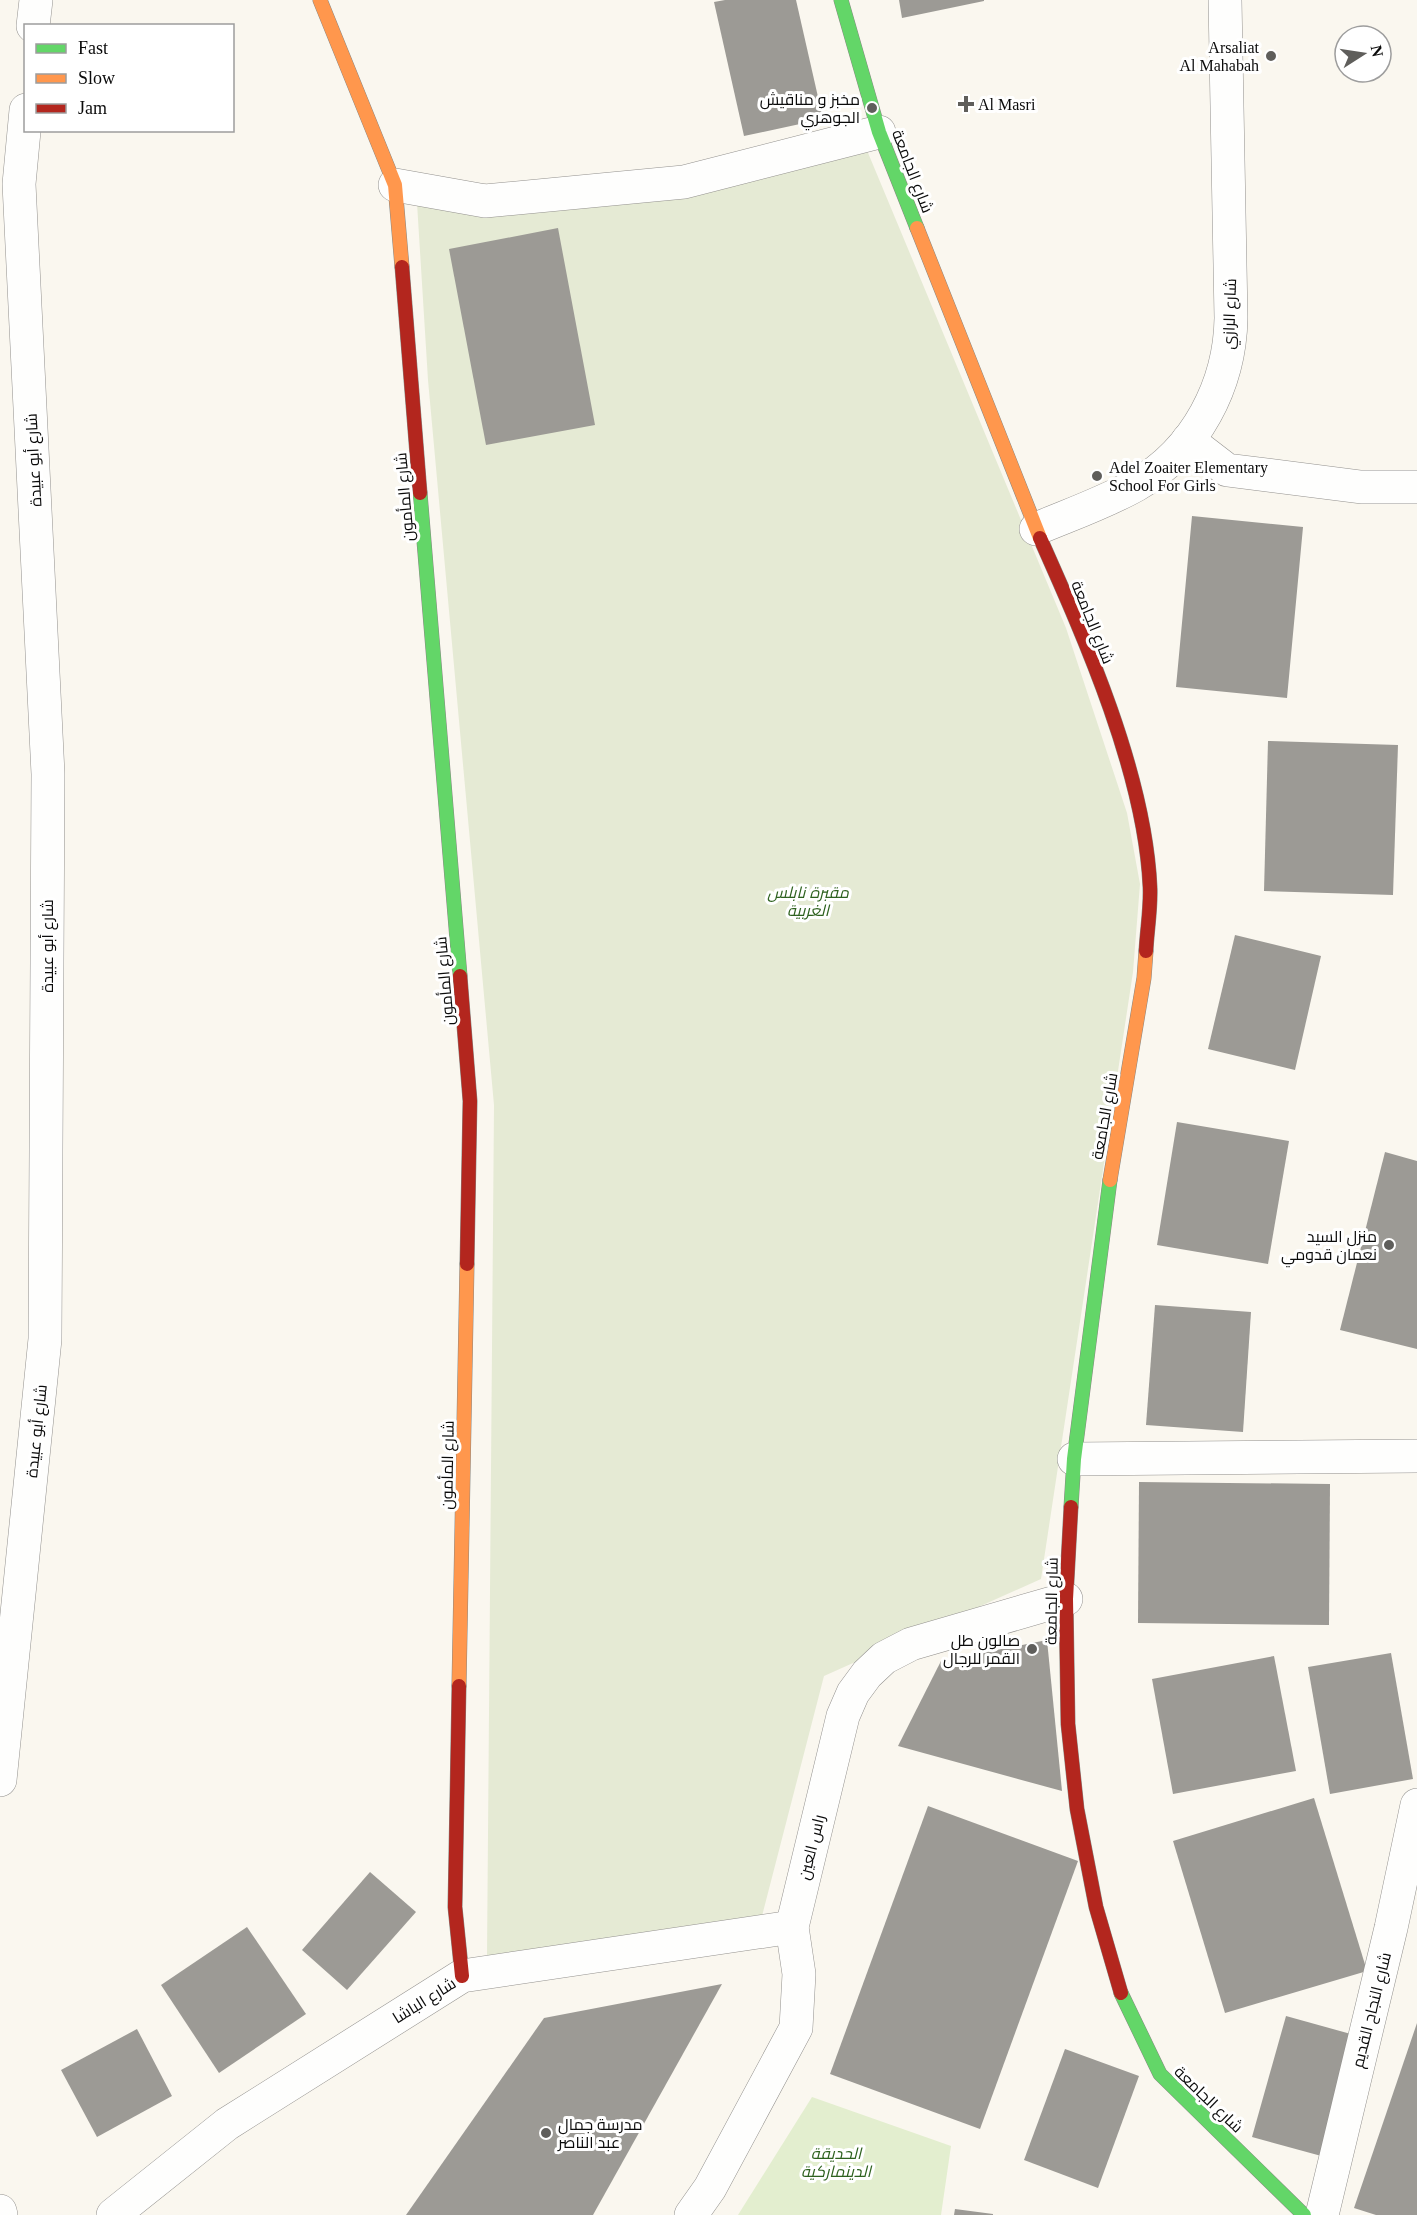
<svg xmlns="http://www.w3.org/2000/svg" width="1417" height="2215" font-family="'Times New Roman',Cairo,serif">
<rect width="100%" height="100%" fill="#faf7ef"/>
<polygon fill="#e3eecf" points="812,2097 951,2146 941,2215 738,2215"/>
<polygon fill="#e5ead4" points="866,148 1066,628 1127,813 1140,884 1133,972 1041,1579 824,1676 762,1916 487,1956 494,1105 428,380 417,203"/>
<g fill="#9c9a95">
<polygon points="725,0 796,0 823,119 744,136 714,2"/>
<polygon points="899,0 984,0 984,1 902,18"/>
<polygon points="558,228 595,425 486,445 449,249"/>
<polygon points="1192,516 1303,527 1287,698 1176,687"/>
<polygon points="1268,741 1398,745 1393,895 1264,891"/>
<polygon points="1235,935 1321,956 1295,1070 1208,1049"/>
<polygon points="1177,1122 1289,1141 1268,1264 1157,1245"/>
<polygon points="1385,1152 1417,1161 1417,1349 1340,1330"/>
<polygon points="1155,1305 1251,1312 1243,1432 1146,1425"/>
<polygon points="1139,1482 1330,1484 1329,1625 1138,1623"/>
<polygon points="1047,1640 1062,1791 898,1746 941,1661"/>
<polygon points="1391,1653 1413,1779 1330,1794 1308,1667"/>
<polygon points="1274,1656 1296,1771 1173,1794 1152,1679"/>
<polygon points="1314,1798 1367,1971 1225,2013 1173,1841"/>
<polygon points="928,1806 1078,1861 980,2129 830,2074"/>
<polygon points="370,1872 416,1912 347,1990 302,1950"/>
<polygon points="247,1927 306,2014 219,2073 161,1985"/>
<polygon points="722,1984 593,2215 406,2215 544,2018"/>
<polygon points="1286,2016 1358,2036 1325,2157 1252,2137"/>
<polygon points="1417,2023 1417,2215 1376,2215 1354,2208"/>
<polygon points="137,2029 172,2096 97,2137 61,2070"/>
<polygon points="1065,2049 1139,2076 1098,2188 1024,2160"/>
<polygon points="955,2209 993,2214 993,2215 954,2215"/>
</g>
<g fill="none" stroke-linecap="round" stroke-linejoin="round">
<g stroke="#93918e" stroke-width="34">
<g id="street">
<polyline points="33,26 36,0"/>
<polyline points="395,185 485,201 684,182 879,132"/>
<polyline points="1188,440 1227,470 1361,487 1417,487"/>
<path d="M 1036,529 C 1069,515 1104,503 1136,485 C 1196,451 1230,385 1231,318 L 1225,0"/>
<polyline points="1074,1459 1417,1456"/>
<polyline points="0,1780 45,1339 48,774 19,184 26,110"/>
<polyline points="0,2211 1,2215"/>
<polyline points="113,2215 227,2124 462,1976 792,1927"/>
<polyline points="691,2215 710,2188 796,2028 799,1974 792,1927 843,1716 853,1693 867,1674 884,1658 911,1644 1066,1599"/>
<polyline points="1322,2215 1391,1928 1417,1805"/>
</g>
</g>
<g stroke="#898884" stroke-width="15">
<g id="fast">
<polyline points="841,0 879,132 917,228"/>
<polyline points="420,493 460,976"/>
<polyline points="1071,1507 1074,1459 1110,1180"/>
<polyline points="1121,1993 1160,2074 1304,2215"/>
</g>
</g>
<g stroke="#898884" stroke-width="15">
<g id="slow">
<polyline points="320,0 395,185 402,267"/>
<polyline points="917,228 1040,538"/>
<polyline points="1110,1180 1144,978 1146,951"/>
<polyline points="459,1686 467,1264"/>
</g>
</g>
<g stroke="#898884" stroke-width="15">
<g id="jam">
<polyline points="402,267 420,493"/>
<path d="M 1040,538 C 1086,641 1145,774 1150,887 C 1151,908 1147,930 1146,951"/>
<polyline points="460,976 470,1101 467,1264"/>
<polyline points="1071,1507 1066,1599 1068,1724 1077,1809 1096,1907 1121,1993"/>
<polyline points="459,1686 455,1907 462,1976"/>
</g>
</g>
<use href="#street" stroke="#fefefd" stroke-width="33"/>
<use href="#fast" stroke="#63d668" stroke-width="14"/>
<use href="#slow" stroke="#ff974d" stroke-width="14"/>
<use href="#jam" stroke="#b3261e" stroke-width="14"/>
</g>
<g fill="#5f5e5b" stroke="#fff" stroke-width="2">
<circle cx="1271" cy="56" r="6"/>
<path d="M963 95h6v6h6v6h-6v6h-6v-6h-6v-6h6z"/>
<circle cx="872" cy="108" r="6"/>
<circle cx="1097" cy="476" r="6"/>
<circle cx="1389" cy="1245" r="6"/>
<circle cx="1032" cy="1649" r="6"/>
<circle cx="546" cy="2133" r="6"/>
</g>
<g text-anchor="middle" stroke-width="6" stroke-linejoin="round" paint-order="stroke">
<g font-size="16" fill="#0b0b0b" stroke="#fff" text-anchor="end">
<text x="1259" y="53">Arsaliat<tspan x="1259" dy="18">Al Mahabah</tspan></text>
<text x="860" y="105">مخبز و مناقيش<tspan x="860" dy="18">الجوهري</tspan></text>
<text x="978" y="110" text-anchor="start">Al Masri</text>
<text x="1109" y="473" text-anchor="start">Adel Zoaiter Elementary<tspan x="1109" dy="18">School For Girls</tspan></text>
<text x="1377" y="1242">منزل السيد<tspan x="1377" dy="18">نعمان قدومي</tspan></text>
<text x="1020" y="1646">صالون طل<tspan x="1020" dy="18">القمر للرجال</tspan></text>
<text x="558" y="2130" text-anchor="start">مدرسة جمال<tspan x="558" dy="18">عبد الناصر</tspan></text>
</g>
<g font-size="16" fill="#0b0b0b" stroke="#fff">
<text transform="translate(913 171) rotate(69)" y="6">شارع الجامعة</text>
<text transform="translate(1229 314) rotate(-88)" y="6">شارع الرازي</text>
<text transform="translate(33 460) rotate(-93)" y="6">شارع أبو عبيدة</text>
<text transform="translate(404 497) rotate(-95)" y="6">شارع المأمون</text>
<text transform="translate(1093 622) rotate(68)" y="6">شارع الجامعة</text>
<text transform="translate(47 946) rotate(-90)" y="6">شارع أبو عبيدة</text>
<text transform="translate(444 981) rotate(-95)" y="6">شارع المأمون</text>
<text transform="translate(1104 1116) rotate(-80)" y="6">شارع الجامعة</text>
<text transform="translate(36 1431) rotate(-84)" y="6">شارع أبو عبيدة</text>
<text transform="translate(447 1465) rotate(-89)" y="6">شارع المأمون</text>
<text transform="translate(1051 1601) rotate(-89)" y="6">شارع الجامعة</text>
<text transform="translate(811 1847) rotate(-76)" y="6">راس العين</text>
<text transform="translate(424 2000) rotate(-32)" y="6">شارع الباشا</text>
<text transform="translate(1371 2010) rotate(-76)" y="6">شارع النجاح القديم</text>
<text transform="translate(1209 2099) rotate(44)" y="6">شارع الجامعة</text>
</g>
<g font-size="16" font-style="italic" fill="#2d611e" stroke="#fff">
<text x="808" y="898">مقبرة نابلس<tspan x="808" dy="18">الغربية</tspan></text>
<text x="836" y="2159">الحديقة<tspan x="836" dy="18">الدينماركية</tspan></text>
</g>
</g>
<rect x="24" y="24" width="210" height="108" fill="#ffffff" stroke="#9d9d9d" stroke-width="1.5"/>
<rect x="36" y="44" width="30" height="9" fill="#63d668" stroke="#9d9d9d" stroke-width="1.5"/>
<text x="78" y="54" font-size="18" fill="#0b0b0b">Fast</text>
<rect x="36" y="74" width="30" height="9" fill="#ff974d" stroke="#9d9d9d" stroke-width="1.5"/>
<text x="78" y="84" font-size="18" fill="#0b0b0b">Slow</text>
<rect x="36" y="104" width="30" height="9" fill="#b3261e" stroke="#9d9d9d" stroke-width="1.5"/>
<text x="78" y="114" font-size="18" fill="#0b0b0b">Jam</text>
<g transform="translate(1363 54) rotate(78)"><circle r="28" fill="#ffffff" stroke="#9d9d9d" stroke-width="1.5"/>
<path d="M0-4.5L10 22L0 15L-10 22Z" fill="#5f5e5b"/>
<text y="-9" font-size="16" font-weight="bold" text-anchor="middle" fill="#0b0b0b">N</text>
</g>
</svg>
